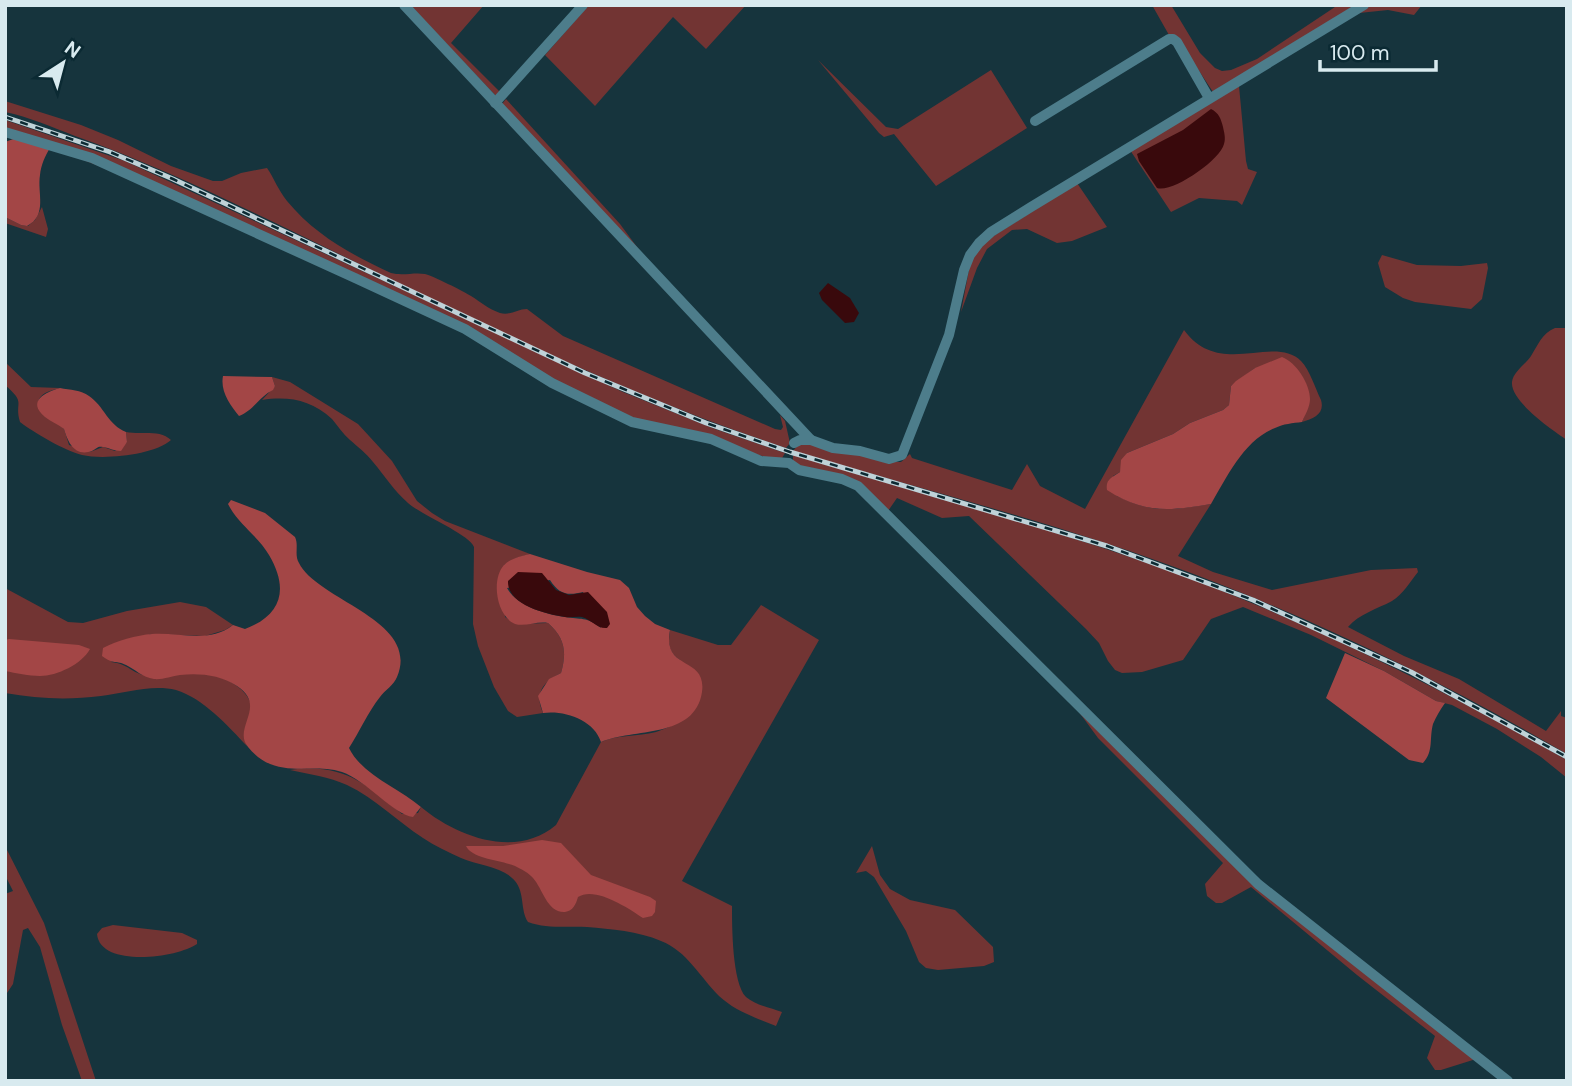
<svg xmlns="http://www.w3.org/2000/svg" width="1572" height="1086" font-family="'DM Sans',sans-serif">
<rect width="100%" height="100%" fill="#16343d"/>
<g fill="#723433">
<polygon points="410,5 484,5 451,43 500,92 496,96"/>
<polygon points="589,5 746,5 706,49 673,17 595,106 545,55"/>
<polygon points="1152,5 1171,5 1200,53 1215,68 1222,71 1231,70 1257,59 1338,5 1356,5 1213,92 1176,36 1169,35"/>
<polygon points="1370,5 1422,5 1414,15 1388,10 1359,13"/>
<polygon points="818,60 886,127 898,129 991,70 1027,128 936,186 894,134 884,137 879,133"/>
<polygon points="1239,86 1246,161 1248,169 1257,172 1242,205 1237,201 1199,198 1171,212 1130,150"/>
<polygon points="506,99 620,224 651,266 502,104"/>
<path d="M 5,101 L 81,125 L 118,140 L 171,166 L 213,181 L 222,181 L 241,173 L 267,168 C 274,178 278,190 287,201 C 315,235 352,255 391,273 C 403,276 414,272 425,274 C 433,276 463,291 471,296 C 481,302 488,309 500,313 C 510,316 517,309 527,309 L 563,336 L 775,429 L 781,430 L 783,427 L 780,415 L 785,421 L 790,443 L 786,448 C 619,393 460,313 302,236 C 228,200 154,164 75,136 C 52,127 29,117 5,112 Z"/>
<polygon points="5,120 125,161 623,392 715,429 785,453 781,460 777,460 646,424 556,383 507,352 206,207 5,130"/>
<polygon points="1077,183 1107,227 1072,241 1057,243 1027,229 1012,230 987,249 977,268 961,312 971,259 984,242"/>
<polygon points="42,207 48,229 46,237 5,223 5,217 21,225 28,226 35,220"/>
<polygon points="1382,255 1417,265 1461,266 1487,263 1488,268 1482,299 1471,309 1415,302 1403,298 1385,287 1378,263"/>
<path d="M 1555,328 L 1567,328 L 1567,440 C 1552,430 1510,401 1512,382 C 1513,372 1526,364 1531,356 C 1538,345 1542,333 1555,328 Z"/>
<path d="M 1184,330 C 1220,379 1273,334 1301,361 C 1310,370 1315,388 1321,400 C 1325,414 1314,418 1302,422 L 1308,406 L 1255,368 L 1231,386 L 1229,405 L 1223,410 L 1190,423 L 1173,434 L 1127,453 L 1120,472 L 1113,476 L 1117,496 C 1154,514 1171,510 1211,504 L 1178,556 L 1213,572 L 1272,590 L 1371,570 L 1417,568 L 1418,572 C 1410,582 1403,594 1392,601 C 1377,609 1359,614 1348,627 L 1404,656 L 1459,679 L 1546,731 L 1561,711 L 1561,716 L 1567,718 L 1567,754 C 1440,680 1307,615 1169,565 C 1046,520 919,489 793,451 L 798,445 L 804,443 L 896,462 L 901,462 L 910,454 L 912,458 L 1012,490 L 1027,464 L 1040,486 L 1085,509 Z"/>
<path d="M 5,362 L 31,387 L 60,388 C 51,391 40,392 38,403 L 64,429 L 69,445 L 90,452 L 103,447 L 115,451 L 127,442 L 126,432 C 141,435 160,429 171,440 C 154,455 104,460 82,455 C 65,451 33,432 20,422 C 14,401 27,404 5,385 Z"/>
<path d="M 272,377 L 290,382 L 358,424 L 392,461 L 417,501 L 432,513 L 445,521 L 530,554 L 516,558 L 504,565 L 505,617 L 516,624 L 548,623 C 565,638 567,652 561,673 C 543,682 534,693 543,713 L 517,717 L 508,711 L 494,687 L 478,646 L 473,624 L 474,547 C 469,534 423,516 408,503 C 394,491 385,476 373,462 C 366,453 358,447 350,440 C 343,434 338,426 332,419 C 311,400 289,396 262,400 L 275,386 Z"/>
<path d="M 793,455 C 903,489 1015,518 1124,555 C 1279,607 1424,679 1567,760 L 1567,778 L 1541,757 L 1497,729 L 1452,705 L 1436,701 L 1384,671 L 1311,635 L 1243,607 L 1211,619 L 1183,660 L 1142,672 L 1122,673 L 1115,670 L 1108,661 L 1099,643 L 1086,629 L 969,516 L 942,518 L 897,498 L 888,511 L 864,486 L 802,468 L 793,462 Z"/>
<path d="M 5,588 L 68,622 L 83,623 L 127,611 L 180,602 L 206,607 L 233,625 L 225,630 L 205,636 L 150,634 L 111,662 C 129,664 133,674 145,675 C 164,677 185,672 204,673 C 221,675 247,687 251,705 C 254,718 242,730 247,746 C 228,726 203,698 176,690 C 152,684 125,693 101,696 C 69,700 38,699 5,693 Z"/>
<path d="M 761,605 L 819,640 L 682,881 L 732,906 C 732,925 732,983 746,997 C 755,1005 771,1008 782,1012 L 776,1026 C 756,1018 735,1011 719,996 C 700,977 687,951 661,941 C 638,931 611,929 587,927 C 567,926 547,929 528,922 C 520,910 525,893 515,881 C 503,866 478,866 461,858 C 448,852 435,846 423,838 C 397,821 376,799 347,785 C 329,777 309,774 290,770 C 341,763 365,782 402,814 L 418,813 L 421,807 C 457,837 516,859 556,825 L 601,742 C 619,734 637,737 656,732 C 669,728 679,721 691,714 L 680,660 C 668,652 668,643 670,630 L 718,645 L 731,645 Z"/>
<polygon points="1076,708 1240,871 1476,1059 1441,1070 1435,1070 1427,1058 1435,1036 1357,975 1251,887 1222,903 1216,903 1207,896 1205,884 1223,863 1098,738"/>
<polygon points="5,846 44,923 96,1081 82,1081 62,1025 40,947 28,928 23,930 13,984 5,996 5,894 13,891 5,875"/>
<polygon points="872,846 880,875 890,889 910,900 955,910 993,947 994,962 984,966 938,970 926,968 919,962 906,931 874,877 866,871 856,873"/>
<path d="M 113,925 L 182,933 L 197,940 L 197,944 C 177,958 100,968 97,934 L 102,928 Z"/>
</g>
<g fill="#a34646" fill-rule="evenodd">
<path d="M 16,138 L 50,148 C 45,156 41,165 40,175 C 37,193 48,215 27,226 L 21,225 L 5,217 L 5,142 Z"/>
<path d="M 1282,357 C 1296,362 1310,384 1310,399 C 1310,407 1305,415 1302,422 C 1293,423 1283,424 1275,428 C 1244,440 1227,477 1211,504 C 1170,511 1144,514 1107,490 C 1105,479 1113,477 1120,472 L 1121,460 L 1127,453 L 1173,434 L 1190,423 L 1223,410 L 1229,405 L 1231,386 L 1236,381 L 1255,368 Z"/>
<path d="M 223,376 L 272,377 L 275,386 L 273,390 C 260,396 253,411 239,416 C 230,405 220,391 223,376 Z"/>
<path d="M 60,388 C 70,390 81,390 89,396 C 104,406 108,425 126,432 L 127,442 L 121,451 C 114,451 110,448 103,447 C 97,446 98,448 92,451 C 75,457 68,443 64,429 C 58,424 51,422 45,417 C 26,401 46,392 60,388 Z"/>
<path d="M 231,500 L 265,513 L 295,537 C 299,545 294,555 299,563 C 318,601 421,620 397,677 C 394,685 385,690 380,697 C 368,712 360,731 349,748 C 362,775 399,788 421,807 L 413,817 C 394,815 366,780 342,772 C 308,762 276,781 248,747 C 232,728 268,706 237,686 C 220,675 200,673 180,675 C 172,676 162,680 154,679 C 142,677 136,670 126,665 C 116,660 114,665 102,656 L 103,648 C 116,641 137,635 152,634 C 179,632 209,644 233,625 L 245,629 C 282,615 289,589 269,555 C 258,536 238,524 228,504 Z"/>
<path d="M 530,554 L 587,572 L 620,580 L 629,588 L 637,607 L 645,616 L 655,624 L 670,630 C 662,672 707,655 702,692 C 695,739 633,728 601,742 C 594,720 565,710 543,713 L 538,696 L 549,679 L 561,673 C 567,652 565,638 548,623 C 537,621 525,627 515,624 C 496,616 491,579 504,565 C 511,558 522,556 530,554 ZM 550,580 C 559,594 567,596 583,592 L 601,628 C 586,616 581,620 565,617 C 545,614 517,606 507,588 Z"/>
<path d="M 9,639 L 79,645 L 90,649 C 82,664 57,676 40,676 C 29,676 16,673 5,671 L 5,640 Z"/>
<path d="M 1345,653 L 1384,671 L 1436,701 L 1445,703 C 1440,710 1436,717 1433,724 C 1429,739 1434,751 1423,763 L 1409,760 L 1326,698 Z"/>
<path d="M 542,840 L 561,843 L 591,875 L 650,897 L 656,901 L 655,912 L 652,916 L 643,918 C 628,908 595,886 578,897 C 576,904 573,911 565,912 C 547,913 543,889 533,878 C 529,873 521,869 515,866 C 501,860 472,859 466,846 L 503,846 Z"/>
</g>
<g fill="#39090c">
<path d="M 1211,109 C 1219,113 1221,119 1223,127 C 1224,132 1226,138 1224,144 C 1220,160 1173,193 1157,188 L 1139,161 L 1137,154 L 1183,130 Z"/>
<polygon points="828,283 850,298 859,313 854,322 845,323 822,300 819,293"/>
<path d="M 518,572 L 542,573 L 556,590 L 569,595 L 588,592 L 607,612 L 610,624 L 607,628 C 597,629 592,620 582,617 C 576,616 571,618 565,617 C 546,614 507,605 508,581 Z"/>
</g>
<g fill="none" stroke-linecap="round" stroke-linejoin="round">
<g stroke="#4d7d8b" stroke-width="10">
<polyline points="404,5 811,440"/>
<polyline points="495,103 583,5"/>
<polyline points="1035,121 1169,39 1173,39 1177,42 1209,98"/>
<polyline points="5,132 92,158 355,278 465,329 552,383 632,422 711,439 761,461 789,463 799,470 842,479 858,486 1258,884 1508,1081"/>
<polyline points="794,443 800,440 811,440 833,448 860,451 889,459 902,455 949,335 964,270 970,255 979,243 991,232 1031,207 1364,5"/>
</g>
<g stroke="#bfd2d8" stroke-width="5">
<polyline id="rail" points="5,117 110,152 173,179 585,373 706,423 790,452 1107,546 1253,600 1411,672 1567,757"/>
</g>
<use href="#rail" stroke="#0b2a33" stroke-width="2.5" stroke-dasharray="8" stroke-linecap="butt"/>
</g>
<rect width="1572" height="1086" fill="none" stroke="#d8eaef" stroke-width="14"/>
<g transform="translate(63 63) rotate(36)" stroke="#0b2a33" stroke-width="5" paint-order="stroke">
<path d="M0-5L12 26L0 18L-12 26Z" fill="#d8eaef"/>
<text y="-10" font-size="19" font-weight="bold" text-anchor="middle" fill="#d8eaef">N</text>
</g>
<path d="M1320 60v10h116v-10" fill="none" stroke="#d8eaef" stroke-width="3.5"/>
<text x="1330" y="60" font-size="21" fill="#d8eaef" stroke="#0b2a33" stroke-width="5" paint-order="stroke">100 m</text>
</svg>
